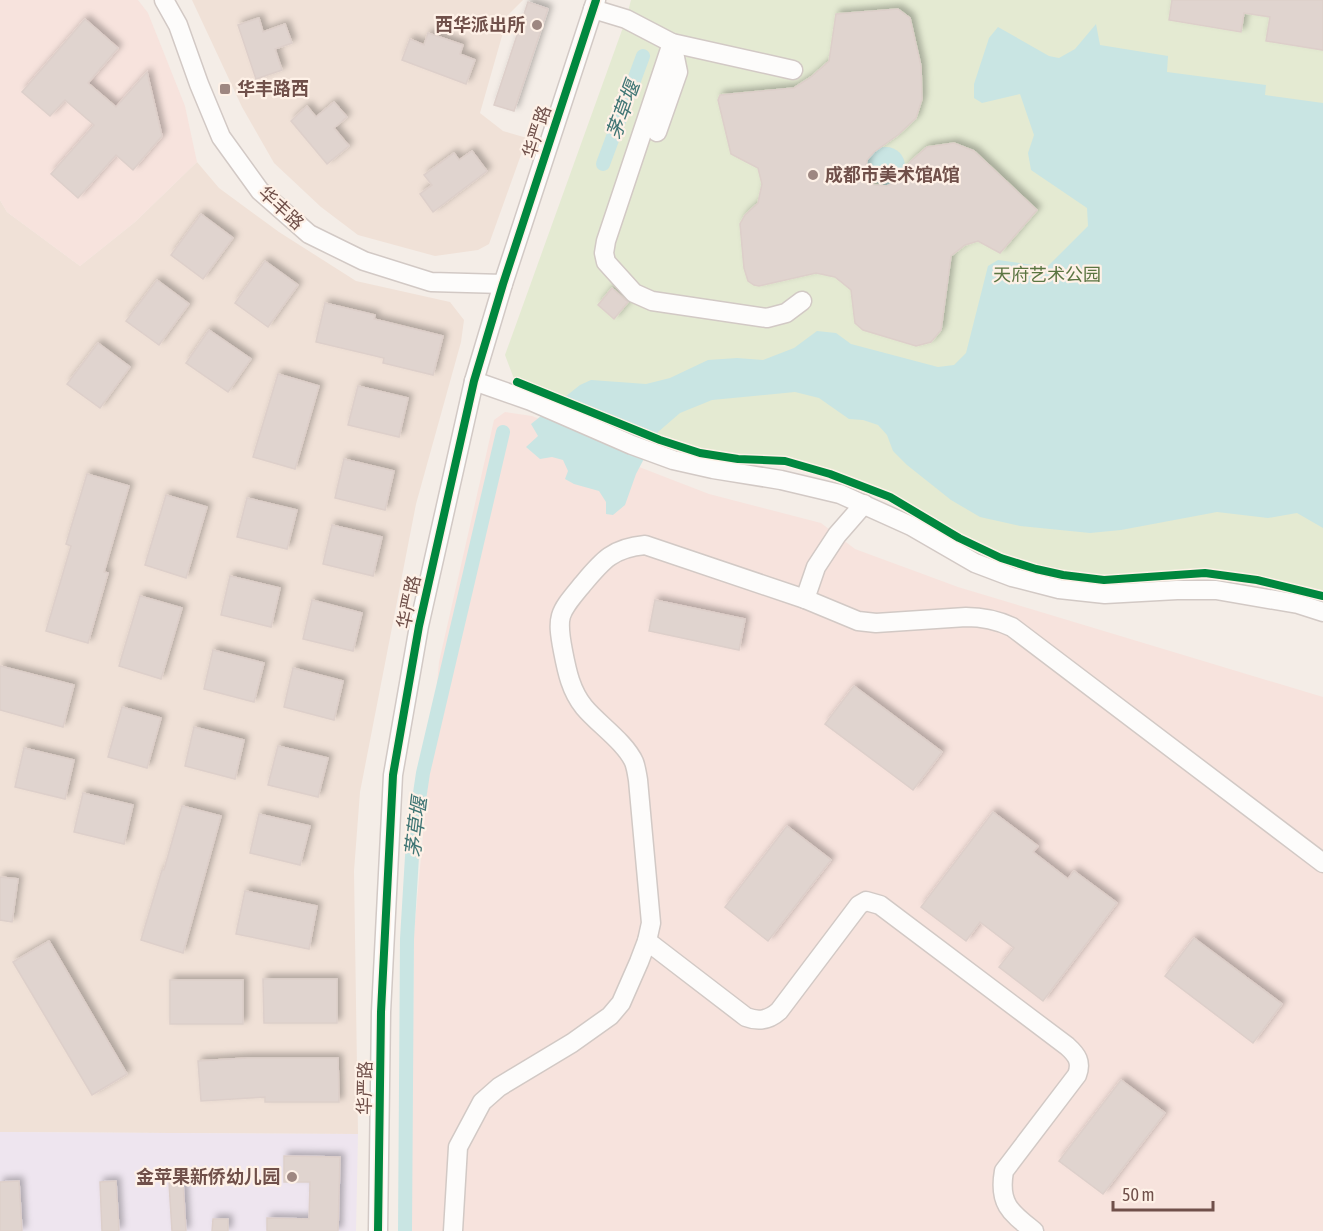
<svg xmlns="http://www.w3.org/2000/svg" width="1323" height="1231" font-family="'Asap Condensed','Noto Sans SC',sans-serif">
<defs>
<filter id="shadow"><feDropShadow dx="4" dy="-4" stdDeviation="3" flood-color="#0004"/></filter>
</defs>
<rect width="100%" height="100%" fill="#f4ede7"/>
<g fill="#f0e1d7">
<polygon points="192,0 523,0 508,15 480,113 503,131 527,138 489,244 478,250 435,256 358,235 321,207 274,163 242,107"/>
<polygon points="197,162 219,188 279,232 356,281 450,302 464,320 461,342 416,504 360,792 354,871 358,1134 0,1132 0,200 7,212 80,266 135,222"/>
</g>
<g fill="#f7e3dd">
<polygon points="0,0 138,0 148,13 185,106 197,162 135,222 80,266 7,212 0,200"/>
<polygon points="505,412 532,416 573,432 634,465 709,494 821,523 855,549 958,587 1323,697 1323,1231 411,1231 414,933 439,662 494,420"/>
</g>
<polygon fill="#eee5ef" points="0,1132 358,1134 356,1231 0,1231"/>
<polygon fill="#e4ead2" points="631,0 1323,0 1323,599 1278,587 1218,576 1109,582 1055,577 1003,563 950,536 897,504 837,481 789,466 682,453 516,384 505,355 626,19"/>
<g fill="#c9e5e3">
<polygon points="1096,24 1100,45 1168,56 1167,72 1266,85 1265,95 1323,103 1323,528 1297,513 1268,518 1217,512 1121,530 1090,533 1020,526 980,517 951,500 907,465 893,451 887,435 878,425 863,420 849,419 819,398 795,392 712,400 680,413 658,432 636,474 625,505 613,515 606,514 606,502 599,491 574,484 565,479 568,471 563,460 552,457 540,459 526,447 538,436 531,424 580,385 591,380 646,384 670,378 708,360 737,358 763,360 794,348 817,331 836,333 851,344 938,367 954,365 966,353 988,266 998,260 1047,267 1088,226 1087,208 1031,170 1028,153 1034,135 1020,94 982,103 974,98 974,84 989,38 998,27 1049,56 1059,58 1075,49"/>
<circle cx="886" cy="166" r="19"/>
</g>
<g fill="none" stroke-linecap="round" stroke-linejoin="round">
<g stroke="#c9e5e3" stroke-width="14">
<polyline points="603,164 643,56"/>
<polyline points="405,1231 407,939 413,840 423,773 503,432"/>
</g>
</g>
<g fill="#e0d4cf" stroke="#ddcfca" stroke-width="1.5" filter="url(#shadow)">
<polygon points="1172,0 1323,0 1323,50 1266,41 1270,17 1244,13 1241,32 1169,20"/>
<polygon points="528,2 548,9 514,111 494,105"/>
<polygon points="898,9 910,18 921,66 922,99 916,118 898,135 874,152 867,160 865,171 867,179 874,185 887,186 895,182 911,161 927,147 954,143 974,151 1037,210 1000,253 978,241 965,245 951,256 941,330 931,342 916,346 863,330 855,323 851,290 835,277 816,273 759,286 754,285 748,281 744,268 740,224 745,215 758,203 762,184 758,168 731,154 718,100 720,95 794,88 811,77 829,61 836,14"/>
<polygon points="259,18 263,32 285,24 292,43 275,49 282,70 256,79 238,25"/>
<polygon points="85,19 118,48 88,83 116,107 147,72 162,136 133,170 116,155 78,198 51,174 94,125 65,100 50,116 22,92"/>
<polygon points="428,33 463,45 460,54 475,60 466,84 402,60 410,39 424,45"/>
<polygon points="334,102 347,117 334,128 349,146 327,164 291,121 307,106 316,117"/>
<polygon points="472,151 487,171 433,212 420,194 432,185 424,175 454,153 459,160"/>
<polygon points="201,214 233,238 203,279 171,255"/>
<polygon points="265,261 298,285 268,327 235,303"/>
<polygon points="157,280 189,304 159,345 126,321"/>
<polygon points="612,288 628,302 614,319 598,305"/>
<polygon points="325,303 375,315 374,319 443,336 433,375 383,363 384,358 316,342"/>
<polygon points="209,330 251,359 228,392 186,363"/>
<polygon points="98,343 130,367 100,408 67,384"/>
<polygon points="278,374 319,386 295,469 253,457"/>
<polygon points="358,386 408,398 399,437 348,425"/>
<polygon points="344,459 394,471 385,510 335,498"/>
<polygon points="87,474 129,486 104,572 108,573 88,643 46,631 71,546 66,544"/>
<polygon points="166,495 207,507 186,578 145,565"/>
<polygon points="247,498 297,510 287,549 237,537"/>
<polygon points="332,525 382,537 373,576 323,564"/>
<polygon points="230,576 280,588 271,627 221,615"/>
<polygon points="140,596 182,608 161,679 119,666"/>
<polygon points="312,600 362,613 353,651 303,639"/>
<polygon points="655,600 745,619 739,650 649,631"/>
<polygon points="213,650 264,663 254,702 204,689"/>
<polygon points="0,666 74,685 63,727 0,710"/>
<polygon points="293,668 343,681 334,720 284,707"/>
<polygon points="854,686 942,752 913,790 825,724"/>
<polygon points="122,707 161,718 147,768 108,757"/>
<polygon points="194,727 244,740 235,779 185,766"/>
<polygon points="278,746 328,758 318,797 268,785"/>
<polygon points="24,748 74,760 65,799 15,787"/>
<polygon points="83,793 133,805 124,844 74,832"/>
<polygon points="182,806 221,816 183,953 141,940 162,870 164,870"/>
<polygon points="993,812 1038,846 1033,852 1068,879 1074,871 1117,903 1043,1001 999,967 1014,948 980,922 966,941 921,907"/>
<polygon points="259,814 310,826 300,865 250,853"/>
<polygon points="787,826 831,860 768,941 725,907"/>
<polygon points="0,877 18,879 12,922 0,920"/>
<polygon points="245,891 317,906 309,949 236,934"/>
<polygon points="1194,938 1282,1004 1253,1043 1165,976"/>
<polygon points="49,941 127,1074 92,1095 13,962"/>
<polygon points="263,979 337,979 337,1023 264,1023"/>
<rect x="170" y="980" width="73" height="44"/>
<polygon points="247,1058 338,1058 339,1102 265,1102 265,1097 201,1101 198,1061"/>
<polygon points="1121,1080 1165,1113 1103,1194 1059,1161"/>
<polygon points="284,1156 340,1157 338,1231 267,1231 267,1218 309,1219 310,1182 284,1182"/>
<polygon points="19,1181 22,1231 0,1231 0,1182"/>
<polygon points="116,1181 119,1231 102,1231 100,1182"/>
<polygon points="183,1182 186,1231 172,1231 169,1183"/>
<polygon points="213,1219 228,1219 228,1231 212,1231"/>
</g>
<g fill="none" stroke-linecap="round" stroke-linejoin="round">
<g stroke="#d2c9c5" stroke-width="21">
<g id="minor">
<polyline points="164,0 178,25 199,84 221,137 260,191 309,234 364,261 431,282 503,284"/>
<polyline points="593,9 626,19 672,43 793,70"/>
<polyline points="657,132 678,72 672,43 606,241 604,253 606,262 634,293 652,301 767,318 786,313 802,301"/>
<polyline points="474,381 531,401 632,445 673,460 713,469 781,480 840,494 911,526 975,563 1012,577 1059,589 1105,594 1177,590 1216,590 1298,604 1323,612"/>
<polyline points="805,599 816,567 837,535 864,504"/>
<path d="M 647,941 L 746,1017 C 759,1022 769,1020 779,1011 L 859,905 L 866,901 L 880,905 L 1067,1046 C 1077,1055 1082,1062 1077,1075 L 1004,1171 C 998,1204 1011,1213 1034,1231"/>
<polyline points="378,1231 381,1012 393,775 419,626 474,381 503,284 596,0"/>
<path d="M 453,1231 L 458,1147 L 482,1102 L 499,1087 L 572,1043 L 610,1016 L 621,1003 L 639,962 L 647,941 L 651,923 L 638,780 C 637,774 636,767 634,762 C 625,742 598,724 584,707 C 571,691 567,672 563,651 C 556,615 559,613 582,585 C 602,561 612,548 645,545 L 805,599 L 858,621 L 876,623 L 966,617 C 982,617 997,620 1012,627 L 1323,863"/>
</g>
</g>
<use href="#minor" stroke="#fdfcfb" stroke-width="18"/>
<g stroke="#fef1e7" stroke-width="11">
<g id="cycleway">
<polyline points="517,382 660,440 700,453 738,459 785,461 830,474 890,497 959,538 1001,558 1036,569 1063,575 1104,580 1205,573 1257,580 1323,596"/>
<polyline points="378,1231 381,1012 393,775 419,626 474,381 503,284 596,0"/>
</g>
</g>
<use href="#cycleway" stroke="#00873e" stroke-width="8"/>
</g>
<g fill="#9e8781" stroke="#fef1e7" stroke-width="2">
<circle cx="537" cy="25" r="6"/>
<rect x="219" y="83" width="12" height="12" rx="3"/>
<circle cx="813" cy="175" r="6"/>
<circle cx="292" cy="1177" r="6"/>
</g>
<g text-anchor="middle" stroke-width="4.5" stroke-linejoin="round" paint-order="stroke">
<g font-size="18" font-weight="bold" fill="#70504a" stroke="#fef1e7" text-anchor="end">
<text x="525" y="31">西华派出所</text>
<text x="237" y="95" text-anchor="start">华丰路西</text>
<text x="825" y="181" text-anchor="start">成都市美术馆A馆</text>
<text x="280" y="1183">金苹果新侨幼儿园</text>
</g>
<g font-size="18" fill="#70504a" stroke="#fef1e7">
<text transform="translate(537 132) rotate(-72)" y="6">华严路</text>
<text transform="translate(281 208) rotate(43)" y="6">华丰路</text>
<text transform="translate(409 602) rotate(-78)" y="6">华严路</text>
<text transform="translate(365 1088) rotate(-89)" y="6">华严路</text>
</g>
<g font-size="18" fill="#5b7542" stroke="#fef1e7">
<text x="1047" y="281">天府艺术公园</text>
</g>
<g font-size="20" font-style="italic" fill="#3f7574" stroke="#fef1e7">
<text transform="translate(623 110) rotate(-70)" y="7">茅草堰</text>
<text transform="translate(416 827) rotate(-83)" y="7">茅草堰</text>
</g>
</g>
<path d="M1113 1201v9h100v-9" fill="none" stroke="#70504a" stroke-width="3"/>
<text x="1122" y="1201" font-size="18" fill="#70504a" stroke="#fef1e7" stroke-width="4.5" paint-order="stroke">50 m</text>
</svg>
